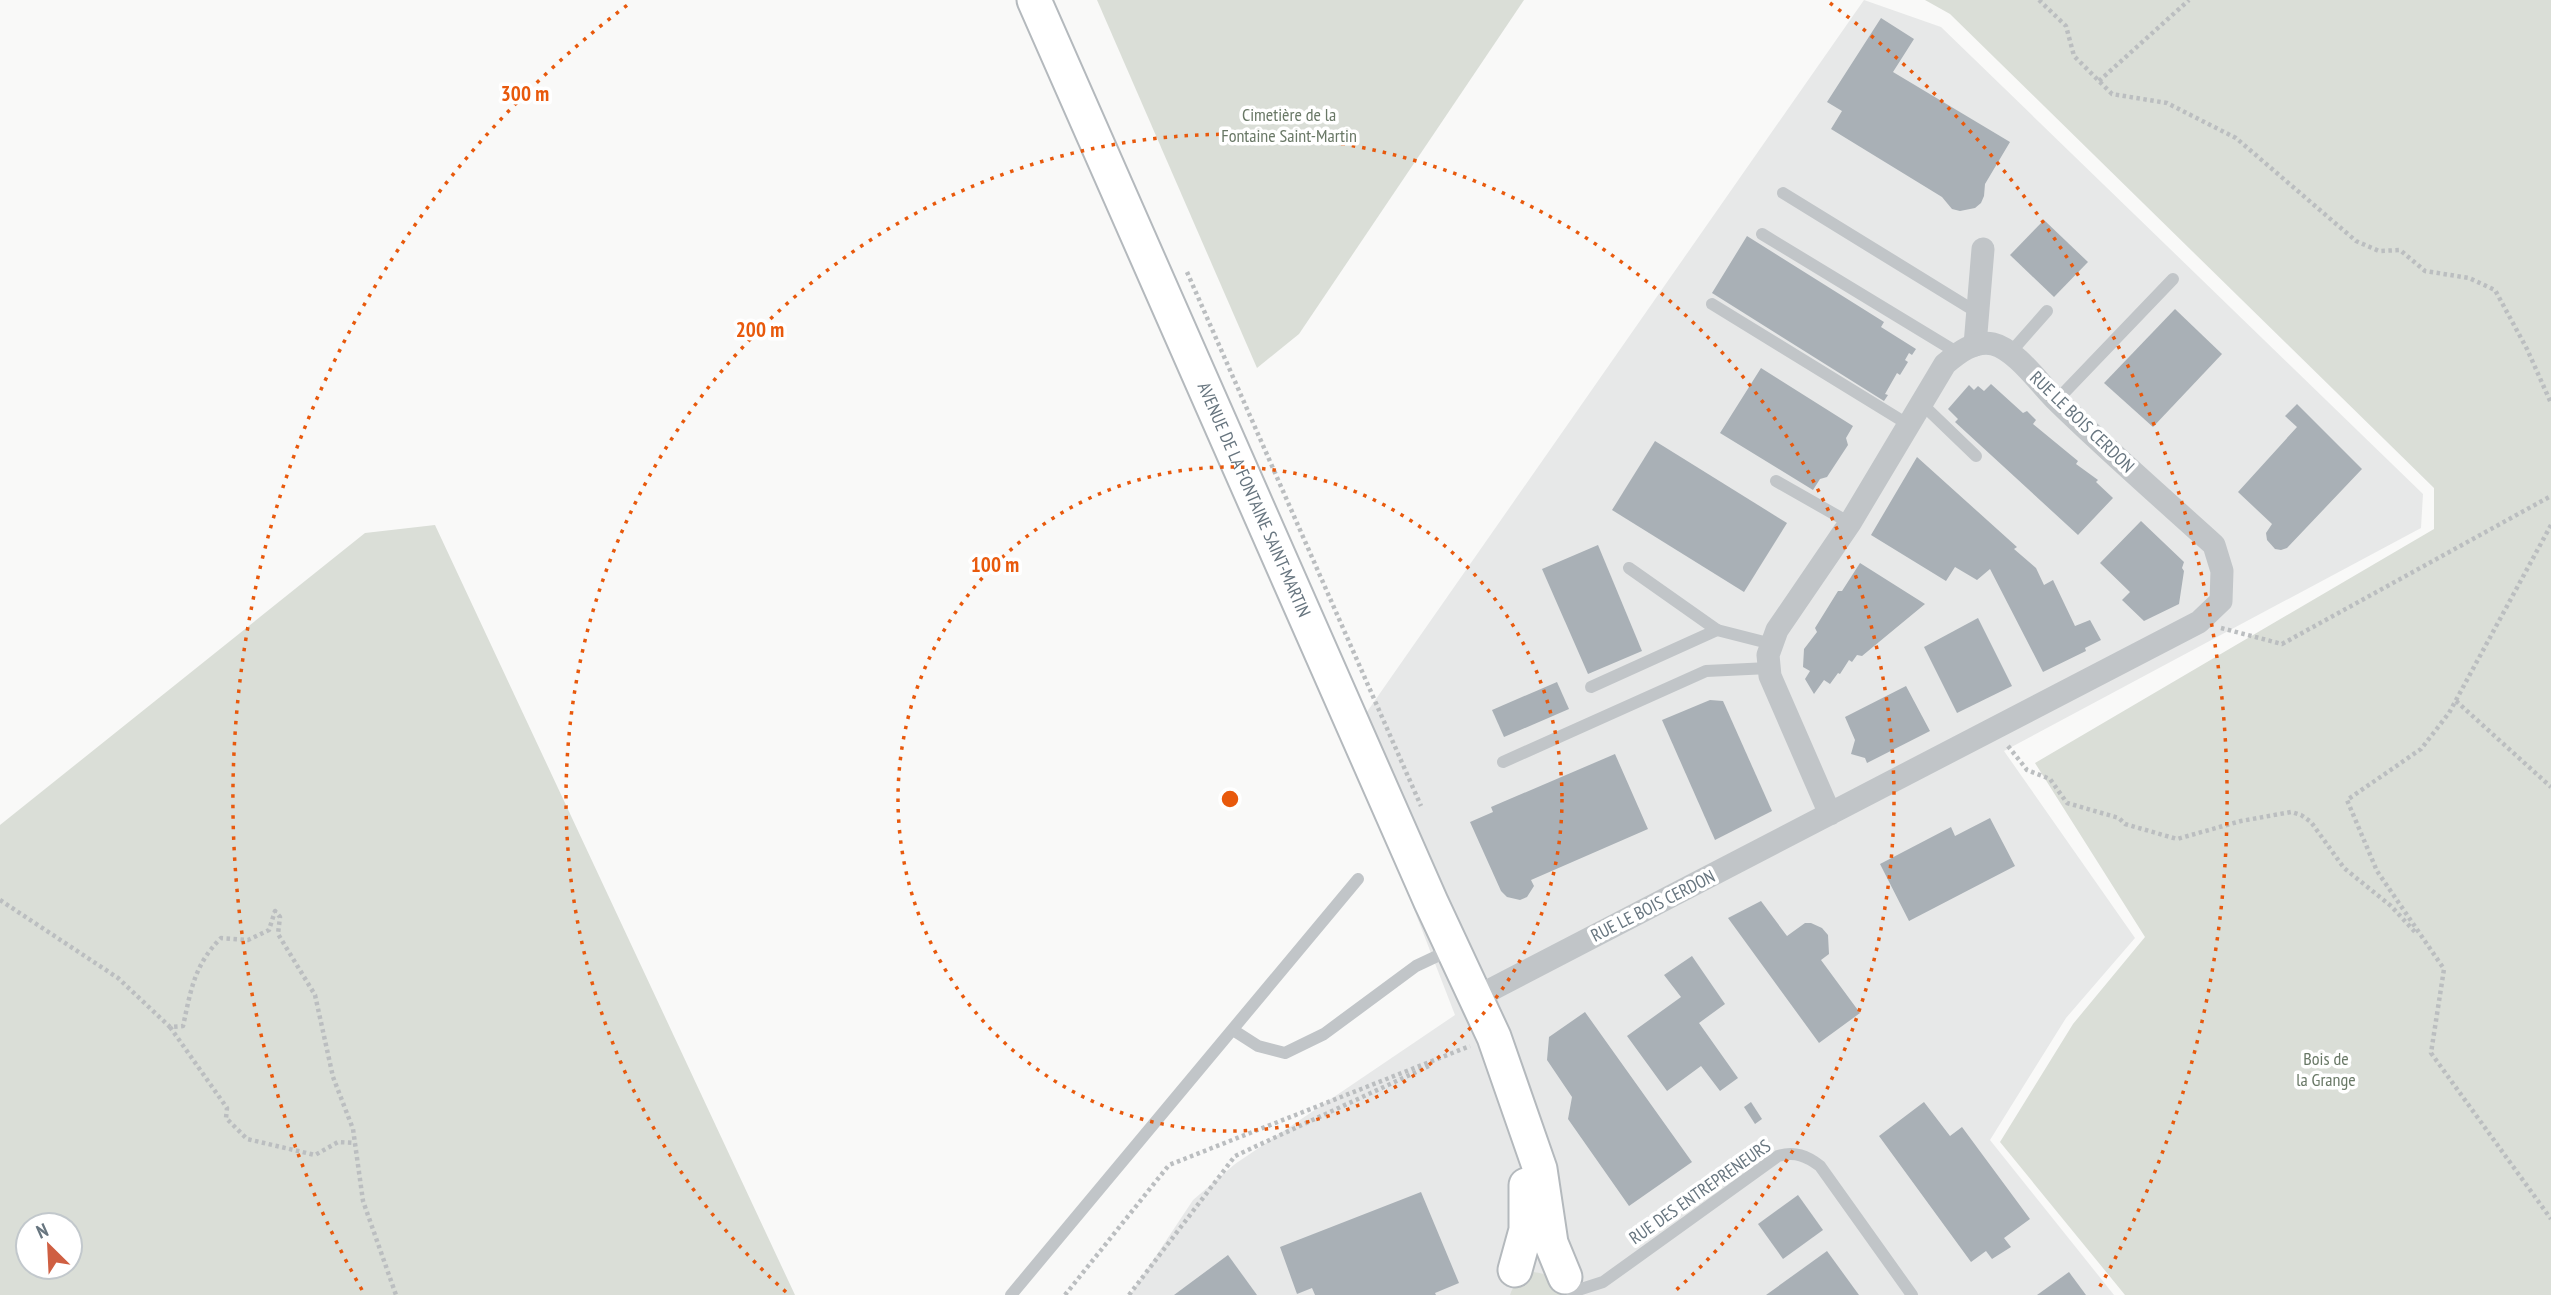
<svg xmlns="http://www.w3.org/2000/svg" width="2551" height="1295" font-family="'PT Sans Narrow',sans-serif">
<rect width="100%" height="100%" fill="#f9f9f8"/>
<polygon fill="#e7e8e8" points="1864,0 1941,27 2423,494 2421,528 2004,751 2135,938 2066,1018 1990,1140 2114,1295 1130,1295 1193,1200 1235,1164 1455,1015 1348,739"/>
<g fill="#daded7" fill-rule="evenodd">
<polygon points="1097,0 1524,0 1299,334 1257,368"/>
<polygon points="1925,0 2551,0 2551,1295 2125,1295 2000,1142 2073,1024 2145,937 2035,763 2434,529 2434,488 1950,14"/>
<path d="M 435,525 L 795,1295 L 0,1295 L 0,825 L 365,533 ZM 28,1225 L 70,1225 L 70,1267 L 28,1267 Z"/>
<path d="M 1533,1272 C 1548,1273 1558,1281 1562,1295 L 1510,1295 C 1514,1283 1521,1276 1533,1272 Z"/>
</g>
<g fill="#a9b0b6">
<polygon points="1881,18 1914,39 1893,72 2010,142 1985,184 1984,196 1981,203 1975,208 1960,211 1952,209 1942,197 1831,129 1842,111 1827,102"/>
<polygon points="2044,220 2088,262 2054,297 2010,255"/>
<polygon points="1747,236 1884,322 1881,327 1916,349 1912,355 1909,353 1905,360 1908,362 1900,375 1897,373 1885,394 1888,395 1884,401 1712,293"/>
<polygon points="2175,309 2222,354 2153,427 2104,383"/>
<polygon points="1761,368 1853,426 1846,438 1848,445 1827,477 1820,479 1813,490 1720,433"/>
<polygon points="1991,384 2023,413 2027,411 2036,420 2033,424 2078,461 2076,464 2098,480 2096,482 2113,498 2078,535 1955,422 1958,419 1948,409 1969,385 1974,390 1978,386 1984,391"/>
<polygon points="2297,404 2362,469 2287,548 2281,550 2275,549 2267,540 2266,533 2272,524 2238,492 2297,427 2285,416"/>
<polygon points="1655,441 1787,523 1744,592 1612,510"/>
<polygon points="1917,457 2017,547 2014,549 2036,568 2044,585 2053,580 2075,626 2090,620 2101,640 2085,648 2086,651 2043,672 1990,569 1977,580 1955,567 1946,581 1871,535"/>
<polygon points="2141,521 2184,562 2182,568 2184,571 2179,604 2144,621 2122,600 2130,592 2100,563"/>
<polygon points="1598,545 1642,651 1588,674 1542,569"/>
<polygon points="1860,563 1925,604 1862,656 1857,655 1852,662 1849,660 1840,674 1838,673 1830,684 1824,680 1814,694 1805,679 1810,671 1803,667 1804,649 1817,632 1815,628 1838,591 1842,591"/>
<polygon points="1978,618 2012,686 1957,713 1924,647"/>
<polygon points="1557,682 1569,709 1504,737 1492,710"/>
<polygon points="1906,686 1930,731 1867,763 1865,758 1851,754 1855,740 1845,717"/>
<polygon points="1710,700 1723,701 1772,811 1715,840 1662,720"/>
<polygon points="1615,754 1648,829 1531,880 1534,886 1527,897 1520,900 1507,897 1501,891 1470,822 1493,812 1491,807"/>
<polygon points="1990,818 2015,866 1909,921 1880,864 1951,827 1955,836"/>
<polygon points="1761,901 1787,936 1805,923 1811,923 1822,928 1828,935 1829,954 1821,960 1860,1013 1819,1043 1728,918"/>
<polygon points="1692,956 1725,1004 1699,1023 1738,1078 1720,1091 1701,1066 1667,1091 1627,1036 1681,997 1664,975"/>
<polygon points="1585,1012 1692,1162 1629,1206 1568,1119 1572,1097 1547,1060 1549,1037"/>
<polygon points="1751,1102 1762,1119 1755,1124 1744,1107"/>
<polygon points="1924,1102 1950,1136 1962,1127 2030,1219 2004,1238 2011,1247 1992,1259 1986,1251 1971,1262 1879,1136"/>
<polygon points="1421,1192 1459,1283 1435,1293 1436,1295 1315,1295 1312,1288 1297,1294 1280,1247"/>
<polygon points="1798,1195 1823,1230 1783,1259 1758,1224"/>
<polygon points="1827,1251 1859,1295 1766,1295"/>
<polygon points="1228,1255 1257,1295 1174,1295"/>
<polygon points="2069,1272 2086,1295 2037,1295"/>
</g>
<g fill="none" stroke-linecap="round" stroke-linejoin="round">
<g stroke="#b4b9bd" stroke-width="37">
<g id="secondary">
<path id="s1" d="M 1034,0 L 1431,902 L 1494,1037 L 1540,1169 L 1551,1243 L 1565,1277"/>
<polyline points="1515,1270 1526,1230 1526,1185"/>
</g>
</g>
<g stroke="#bbbec0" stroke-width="4.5" stroke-dasharray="3.5 3.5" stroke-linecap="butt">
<polyline points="2039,0 2066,26 2074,56 2112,94 2167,103 2236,138 2356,241 2379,251 2400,250 2425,271 2469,278 2495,290 2527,349 2551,403"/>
<polyline points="2099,81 2189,0"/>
<polyline points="1187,272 1421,806"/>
<polyline points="2551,525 2449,713 2421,749 2347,800 2377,871 2444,969 2431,1053 2551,1219"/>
<polyline points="2221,628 2282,644 2551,496"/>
<polyline points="2456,701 2551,787"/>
<polyline points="2008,746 2027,770 2050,779 2067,803 2119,818 2125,824 2177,839 2241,821 2291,812 2301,815 2311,822 2344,868 2391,906 2415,932"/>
<path d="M 0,900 L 118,978 L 170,1027 L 183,1026 C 191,990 194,965 221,938 L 248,940 L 269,930 L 275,911 L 280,917 L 278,934 L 315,995 L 333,1077 L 353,1129 L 363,1201 L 396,1295"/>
<polyline points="170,1027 227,1108 226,1118 247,1139 315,1155 338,1142 355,1143"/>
<polyline points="1065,1295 1169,1165 1470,1046"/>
<polyline points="1129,1295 1235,1156 1429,1066"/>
</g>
<g stroke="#c1c5c8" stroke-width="12">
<polyline points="1783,193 1978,313"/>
<polyline points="1762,234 1958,353"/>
<polyline points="1712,304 1909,425"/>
<polyline points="2010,353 2047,311"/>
<polyline points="2057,400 2173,279"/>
<polyline points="1922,404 1976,456"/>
<polyline points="1776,481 1850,523"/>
<polyline points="1629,568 1717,630"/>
<polyline points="1591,687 1717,630 1772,644"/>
<polyline points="1503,762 1706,671 1769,668"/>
<polyline points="1233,1030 1258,1046 1285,1053 1324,1034 1416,966 1452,949"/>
<path d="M 1572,1292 L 1603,1282 L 1778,1156 C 1795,1151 1807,1156 1820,1166 L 1912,1295"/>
<polyline points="1011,1295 1358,879"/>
</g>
<g stroke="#c1c5c8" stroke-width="23">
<polyline points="1975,345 1983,249"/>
<path d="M 1475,998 L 2199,622 L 2221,601 L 2222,571 L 2214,545 C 2161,497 2107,450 2056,400 C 2040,384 2015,349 1993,344 C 1974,340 1958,353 1945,364 L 1850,523 L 1777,630 L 1768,655 L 1770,676 L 1830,814"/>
</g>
<use href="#secondary" stroke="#fff" stroke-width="33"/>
</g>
<g fill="none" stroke="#e8590c" stroke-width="3.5" stroke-dasharray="3.5 7">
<circle cx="1230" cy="799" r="332"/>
<path d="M786 1292A664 664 0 1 1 1674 1292"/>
<path d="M362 1290A997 997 0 0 1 630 3M1830 3A997 997 0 0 1 2098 1290"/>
</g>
<g text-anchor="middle" stroke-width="7" stroke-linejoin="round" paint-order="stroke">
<g font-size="18" fill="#697866" stroke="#fff">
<text x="1289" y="121">Cimetière de la<tspan x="1289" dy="21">Fontaine Saint-Martin</tspan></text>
<text x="2326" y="1065">Bois de<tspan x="2326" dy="21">la Grange</tspan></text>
</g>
<g font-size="18" fill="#67757f" stroke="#fff">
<text transform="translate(2082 422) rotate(44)" y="6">RUE LE BOIS CERDON</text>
<text dy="6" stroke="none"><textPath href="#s1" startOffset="546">AVENUE DE LA FONTAINE SAINT-MARTIN</textPath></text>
<text transform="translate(1653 906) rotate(-27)" y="6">RUE LE BOIS CERDON</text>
<text transform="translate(1700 1192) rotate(-35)" y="6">RUE DES ENTREPRENEURS</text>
</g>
</g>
<circle cx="1230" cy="799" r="10" fill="#e8590c" stroke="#fff" stroke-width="3.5"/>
<g font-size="21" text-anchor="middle" font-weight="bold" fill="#e8590c" stroke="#fff" stroke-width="7" stroke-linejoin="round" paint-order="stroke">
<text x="525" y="101">300 m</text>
<text x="760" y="337">200 m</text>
<text x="995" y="572">100 m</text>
</g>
<g transform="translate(49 1246) rotate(336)"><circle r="33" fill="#ffffff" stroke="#c2c8cc" stroke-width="2"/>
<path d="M0-5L12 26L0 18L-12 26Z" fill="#cf5f42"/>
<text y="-10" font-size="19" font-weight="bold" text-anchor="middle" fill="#67757f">N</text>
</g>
</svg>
